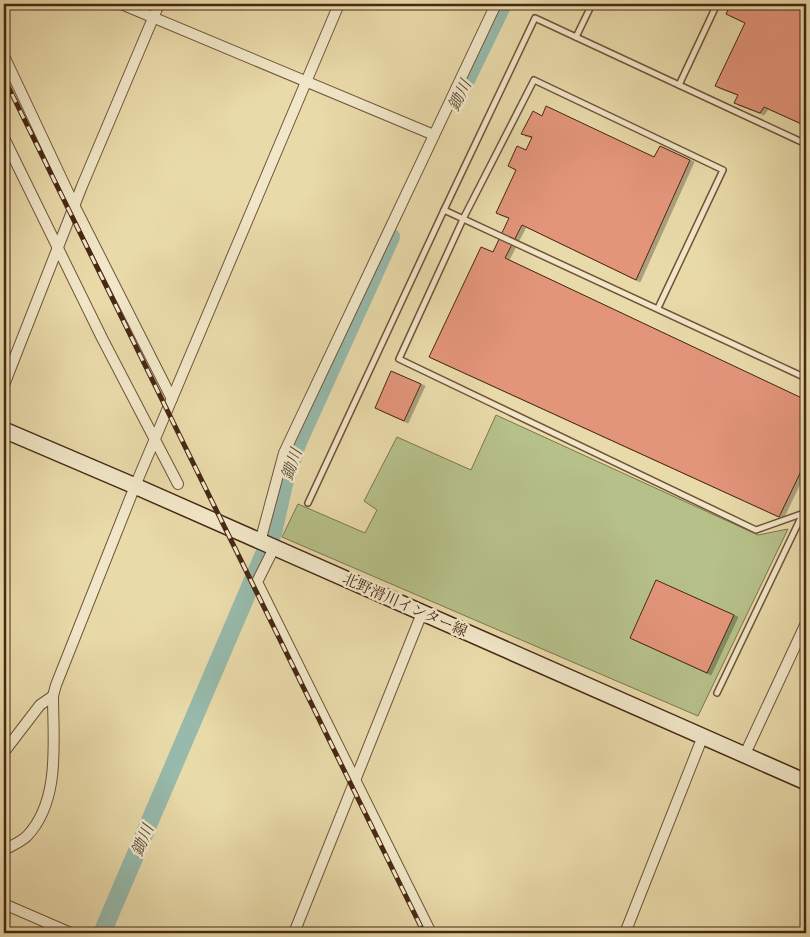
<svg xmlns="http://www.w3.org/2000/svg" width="810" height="937" font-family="'IM FELL Great Primer','Noto Serif JP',serif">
<defs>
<filter id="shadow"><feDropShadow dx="4" dy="2" stdDeviation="0" flood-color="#0004"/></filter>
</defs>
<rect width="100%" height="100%" fill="#e9daaa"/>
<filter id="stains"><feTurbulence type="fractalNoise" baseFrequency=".004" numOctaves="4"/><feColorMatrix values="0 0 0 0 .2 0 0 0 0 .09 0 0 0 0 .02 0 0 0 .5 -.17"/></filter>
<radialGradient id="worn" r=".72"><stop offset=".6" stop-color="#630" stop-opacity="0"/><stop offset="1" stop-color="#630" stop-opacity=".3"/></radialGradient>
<polygon fill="#b6c089" stroke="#7e744e" points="496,415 758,535 788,529 698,716 282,537 298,504 365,533 377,510 364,501 397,437 471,470"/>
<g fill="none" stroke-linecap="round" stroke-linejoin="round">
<g stroke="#97baac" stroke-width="18">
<polyline points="466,80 503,4"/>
<polyline points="102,933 273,533 284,484 298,442 391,237"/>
</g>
</g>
<g fill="#e3957a" stroke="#472813" filter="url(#shadow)">
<polygon points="731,4 793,4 806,10 806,126 764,107 760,113 734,103 738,95 715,86 745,23 726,14"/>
<polygon points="546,106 654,157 660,146 690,160 636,280 522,225 505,258 806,400 806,461 779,517 429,357 481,247 493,252 509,218 496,213 516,170 508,166 517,146 526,150 532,137 521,134 533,111 542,116"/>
<polygon points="391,371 421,384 404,421 375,408"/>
<polygon points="656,580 734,615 707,673 630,638"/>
</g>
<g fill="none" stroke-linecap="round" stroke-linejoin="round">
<g stroke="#705439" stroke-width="8">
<g id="lane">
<polyline points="576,37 592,4"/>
<polyline points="679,85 806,144"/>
<polyline points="444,210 535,18 679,85 717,4"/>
<polyline points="658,308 723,170 534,80 464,217 399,359 756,530 804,513"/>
<polyline points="308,503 444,210 806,378"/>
<polyline points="717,693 806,507"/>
</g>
</g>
<g stroke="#705439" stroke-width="12">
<g id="street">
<polyline points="121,4 434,135"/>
<polyline points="4,56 74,205 172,399"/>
<polyline points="4,138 102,338 178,484"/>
<polyline points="4,385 82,186 159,4"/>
<polyline points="260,542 284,453 496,4"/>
<polyline points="274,548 257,582 431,933"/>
<polyline points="4,752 40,705 53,696"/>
<polyline points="745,754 806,623"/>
<path d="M 4,850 C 11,846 21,842 27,836 C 61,800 53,741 53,696 L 56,685 L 135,486 L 339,4"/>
<polyline points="4,904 71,933"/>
<polyline points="294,933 422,613"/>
<polyline points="625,933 703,736"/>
</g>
</g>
<g stroke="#472813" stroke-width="18">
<polyline id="secondary" points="4,430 135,486 806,782"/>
</g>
<use href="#lane" stroke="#f1e7c8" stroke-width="5"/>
<use href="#street" stroke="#f1e7c8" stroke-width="10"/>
<use href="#secondary" stroke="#f1e7c8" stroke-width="15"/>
<g stroke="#472813" stroke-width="5">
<polyline id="rail" points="4,78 424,933"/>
</g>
<use href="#rail" stroke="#f1e7c8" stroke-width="3" stroke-dasharray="9" stroke-linecap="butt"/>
</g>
<g text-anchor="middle" stroke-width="5" stroke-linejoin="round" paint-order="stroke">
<g font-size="15" fill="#472813" stroke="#f1e7c8">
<text transform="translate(405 605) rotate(24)" y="5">北野滑川インター線</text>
</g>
<g font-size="16" font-style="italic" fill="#5b4c39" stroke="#f1e7c8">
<text transform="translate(459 95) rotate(-64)" y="6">鋤川</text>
<text transform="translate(291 464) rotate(-71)" y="6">鋤川</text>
<text transform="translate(142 840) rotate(-67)" y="6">鋤川</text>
</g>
</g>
<rect width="810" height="937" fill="none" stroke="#e9daaa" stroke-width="20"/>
<rect x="5" y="5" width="800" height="927" fill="none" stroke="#472813" stroke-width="2.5"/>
<rect x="10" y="10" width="790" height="917" fill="none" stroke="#472813"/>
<rect width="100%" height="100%" filter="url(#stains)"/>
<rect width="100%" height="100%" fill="url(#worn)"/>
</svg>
